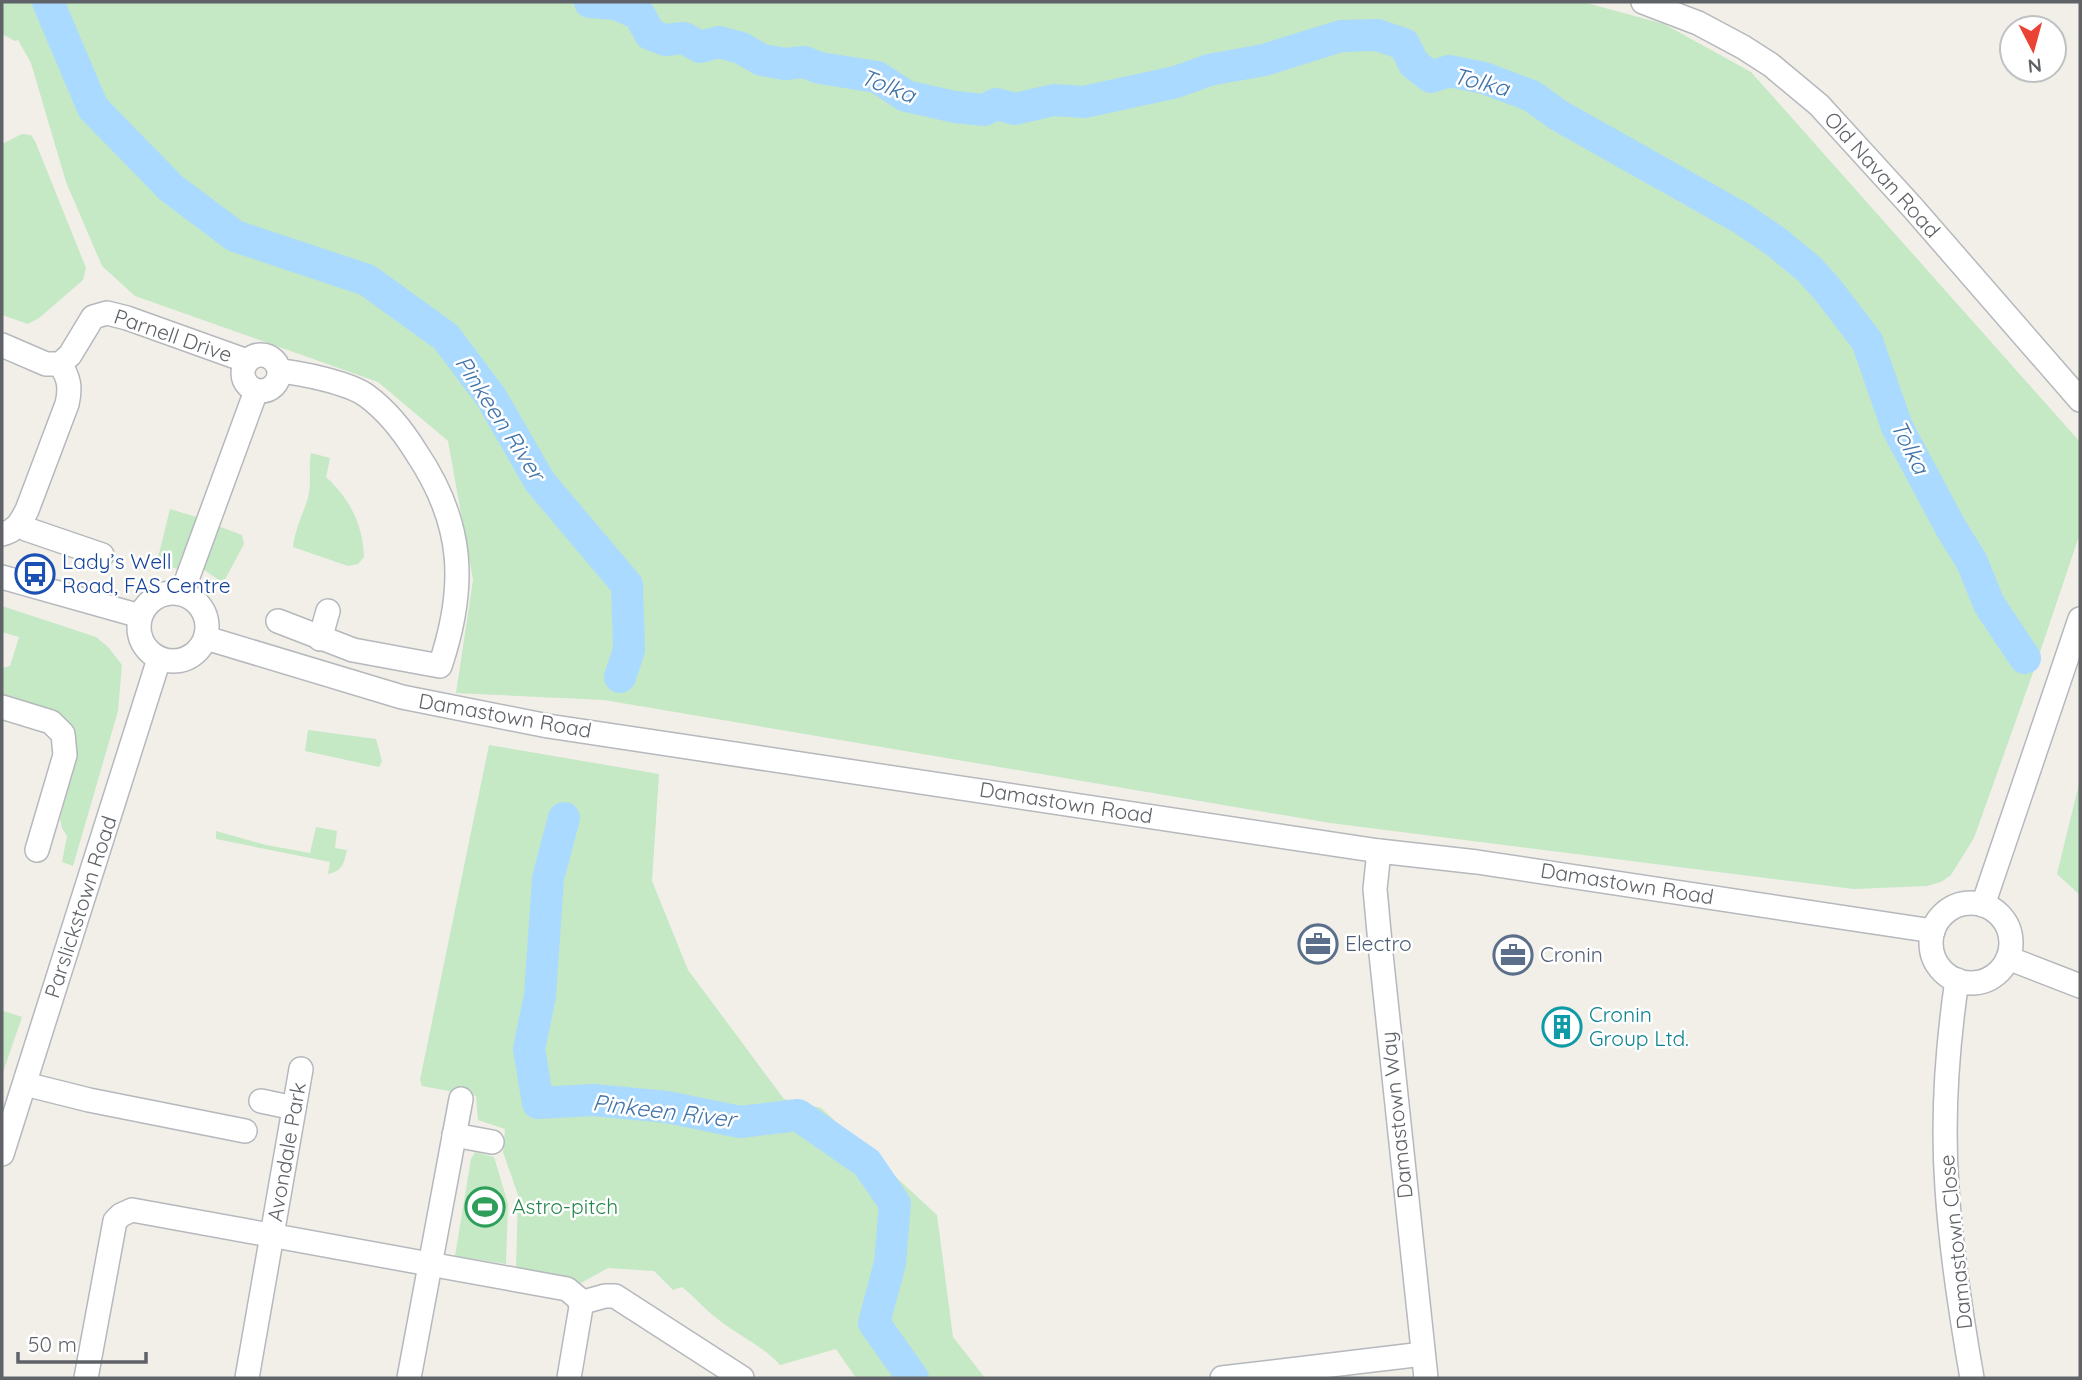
<svg xmlns="http://www.w3.org/2000/svg" width="2082" height="1380" font-family="Quicksand,sans-serif">
<rect width="100%" height="100%" fill="#f1efe8"/>
<g fill="#c5e8c5">
<polygon points="2,2 1583,2 1664,24 1751,72 2080,442 2080,533 2035,667 1974,838 1951,875 1941,882 1927,886 1854,889 1330,823 604,700 456,693 473,580 448,441 378,382 135,296 102,266 66,182 31,63 18,40 15,41 2,34"/>
<polygon points="22,134 31,135 35,141 86,268 83,280 39,318 28,324 2,315 2,144"/>
<path d="M 311,453 L 330,458 L 326,477 C 350,499 363,525 364,557 L 358,564 L 348,566 L 293,547 C 295,529 303,514 308,498 C 312,482 308,468 311,453 Z"/>
<polygon points="170,509 203,519 180,570 157,562"/>
<polygon points="218,526 242,535 244,544 223,583 203,569"/>
<polygon points="2,606 96,637 108,647 122,665 118,711 73,866 62,862 67,836 62,828 60,819 77,754 74,736 2,696 2,668 10,666 19,637 2,632"/>
<polygon points="308,730 376,739 382,761 379,767 305,751"/>
<path d="M 489,745 L 659,774 L 652,881 L 688,970 L 784,1099 L 821,1108 L 937,1215 L 953,1337 L 985,1378 L 856,1378 L 836,1349 L 780,1365 C 763,1346 739,1336 719,1320 C 705,1310 695,1297 682,1287 L 673,1290 L 654,1271 L 608,1268 L 579,1284 L 518,1271 L 516,1268 L 518,1195 L 503,1152 L 505,1129 L 478,1120 L 476,1096 L 422,1086 L 420,1080 Z"/>
<polygon points="2080,780 2080,895 2057,874"/>
<path d="M 316,827 L 337,831 L 335,848 L 347,850 C 344,863 343,871 328,874 L 330,862 L 216,839 L 216,831 L 266,845 L 310,853 Z"/>
<polygon points="4,1011 22,1017 2,1075 2,1016"/>
<polygon points="475,1152 494,1157 508,1204 506,1264 455,1256 471,1159"/>
</g>
<g fill="none" stroke-linecap="round" stroke-linejoin="round">
<g stroke="#aadaff" stroke-width="32">
<polyline points="48,2 93,108 171,188 235,236 367,280 446,337 491,397 540,482 627,585 629,650 620,677"/>
<polyline points="590,2 616,4 639,14 650,34 665,40 684,38 700,47 719,42 741,48 762,60 785,64 804,62 820,68 877,77 906,96 955,107 984,110 996,104 1015,109 1054,100 1084,102 1176,82 1209,70 1264,60 1341,36 1377,35 1404,44 1414,64 1431,77 1449,71 1484,78 1532,96 1558,115 1741,218 1775,241 1809,269 1827,289 1867,341 1897,427 1951,528 1972,562 1989,604 2025,658"/>
<polyline points="564,818 548,878 540,996 529,1049 538,1103 593,1100 667,1107 740,1122 798,1115 867,1163 895,1204 890,1263 874,1323 913,1378"/>
</g>
<g stroke="#b5b8bc" stroke-width="26">
<g id="minor">
<polyline points="1643,2 1698,23 1743,47 1771,65 1819,105 1913,208 2080,400"/>
<polyline points="2,345 46,364 60,364 70,355 93,317 107,313 127,318 247,361"/>
<circle cx="261" cy="373" r="18"/>
<polyline points="20,524 26,529 102,555"/>
<path d="M 2,534 C 16,531 21,522 27,510 L 67,404 C 71,387 69,378 60,364"/>
<polyline points="2,577 140,616"/>
<circle cx="173" cy="627" r="34"/>
<polyline points="182,593 256,391"/>
<path d="M 278,621 L 353,650 L 440,666 C 467,586 464,523 416,452 C 403,431 386,410 367,396 C 350,383 301,373 280,371"/>
<polyline points="206,638 402,697 548,726 1379,851 1477,862 1933,931"/>
<polyline points="320,639 328,611"/>
<polyline points="2,707 51,722 63,734 65,755 37,850"/>
<polyline points="1379,851 1375,889 1381,954 1426,1378"/>
<circle cx="1971" cy="943" r="40"/>
<polyline points="1983,905 2080,619"/>
<polyline points="2008,958 2080,986"/>
<path d="M 1957,980 C 1947,1048 1942,1119 1947,1188 C 1951,1252 1961,1315 1972,1378"/>
<polyline points="25,1084 89,1100 245,1131"/>
<polyline points="261,1101 294,1108"/>
<polyline points="454,1135 492,1142"/>
<polyline points="2,1154 159,659"/>
<polyline points="580,1303 605,1296 615,1296 742,1378"/>
<polyline points="86,1378 115,1221 121,1215 132,1210 567,1289 579,1299 581,1307 569,1378"/>
<polyline points="247,1378 301,1069"/>
<polyline points="409,1378 461,1099"/>
<polyline points="1222,1378 1423,1354"/>
</g>
</g>
<use href="#minor" stroke="#fff" stroke-width="23"/>
</g>
<defs>
<g id="bus-ring" transform="scale(2.0125)"><circle r="9.5" fill="#fff" stroke="#1a4fb4" stroke-width="1.5"/><path d="M-5-6H5V4H4V6H2V4H-2V6H-4V4H-5ZM-3.5-4V0h7V-4ZM-3.5 1.2v1.5H-2V1.2ZM2 1.2v1.5H3.5V1.2Z" fill="#1a4fb4"/></g>
<g id="office-ring" transform="scale(2.0125)"><circle r="9.5" fill="#fff" stroke="#5c6f8a" stroke-width="1.5"/><path d="M-6-3h4V-5.5h4V-3h4V5H-6ZM-1-4.5V-3h2v-1.5ZM-6 0V1H6V0Z" fill="#5c6f8a"/></g>
<g id="building-ring" transform="scale(2.0125)"><circle r="9.5" fill="#fff" stroke="#0f9aa8" stroke-width="1.5"/><path d="M-4-6H4V6H1V3H-1V6H-4ZM-2.5-4.3h1.7v1.8h-1.7ZM.8-4.3h1.7v1.8H.8ZM-2.5-1h1.7V.8h-1.7ZM.8-1h1.7V.8H.8Z" fill="#0f9aa8"/></g>
<g id="stadium-ring" transform="scale(2.0125)"><circle r="9.5" fill="#fff" stroke="#2e9e5b" stroke-width="1.5"/><path d="M0-5a6.5 5 0 1 0 0 10a6.5 5 0 1 0 0-10ZM-3.5-1.8h7v3.6h-7Z" fill="#2e9e5b"/></g>
</defs>
<g fill-rule="evenodd">
<use href="#bus-ring" x="35" y="574"/>
<use href="#office-ring" x="1318" y="944"/>
<use href="#office-ring" x="1513" y="955"/>
<use href="#building-ring" x="1562" y="1027"/>
<use href="#stadium-ring" x="485" y="1207"/>
</g>
<g text-anchor="middle" stroke-width="5" stroke-linejoin="round" paint-order="stroke">
<g font-size="21" fill="#5f6368" stroke="#fff">
<text transform="translate(1882 175) rotate(48)" y="7">Old Navan Road</text>
<text transform="translate(173 336) rotate(19)" y="7">Parnell Drive</text>
<text transform="translate(505 716) rotate(10)" y="7">Damastown Road</text>
<text transform="translate(1066 803) rotate(9)" y="7">Damastown Road</text>
<text transform="translate(1627 884) rotate(9)" y="7">Damastown Road</text>
<text transform="translate(81 907) rotate(-72)" y="7">Parslickstown Road</text>
<text transform="translate(1397 1115) rotate(-96)" y="7">Damastown Way</text>
<text transform="translate(287 1152) rotate(-80)" y="7">Avondale Park</text>
<text transform="translate(1956 1242) rotate(-96)" y="7">Damastown Close</text>
</g>
<g font-size="21" fill="#164399" stroke="#fff" text-anchor="start">
<text x="62" y="569">Lady’s Well<tspan x="62" dy="24">Road, FAS Centre</tspan></text>
</g>
<g font-size="21" fill="#4e5e75" stroke="#fff" text-anchor="start">
<text x="1345" y="951">Electro</text>
<text x="1540" y="962">Cronin</text>
</g>
<g font-size="21" fill="#0d838f" stroke="#fff" text-anchor="start">
<text x="1589" y="1022">Cronin<tspan x="1589" dy="24">Group Ltd.</tspan></text>
</g>
<g font-size="21" fill="#27864d" stroke="#fff" text-anchor="start">
<text x="512" y="1214">Astro-pitch</text>
</g>
<g font-size="23" font-style="italic" fill="#4174aa" stroke="#fff">
<text transform="translate(1481 82) rotate(14)" y="8">Tolka</text>
<text transform="translate(888 86) rotate(21)" y="8">Tolka</text>
<text transform="translate(500 418) rotate(57)" y="8">Pinkeen River</text>
<text transform="translate(1910 447) rotate(63)" y="8">Tolka</text>
<text transform="translate(664 1111) rotate(7)" y="8">Pinkeen River</text>
</g>
</g>
<rect width="2082" height="1380" fill="none" stroke="#5f6368" stroke-width="7"/>
<g transform="translate(2033 49) rotate(174)"><circle r="33" fill="#ffffff" stroke="#bfc1c3" stroke-width="2"/>
<path d="M0-5L12 26L0 18L-12 26Z" fill="#ea4335"/>
<text y="-10" font-size="19" font-weight="bold" text-anchor="middle" fill="#5f6368">N</text>
</g>
<path d="M18 1352v10h128v-10" fill="none" stroke="#5f6368" stroke-width="3.5"/>
<text x="28" y="1352" font-size="21" fill="#5f6368" stroke="#ffffff" stroke-width="5" paint-order="stroke">50 m</text>
</svg>
